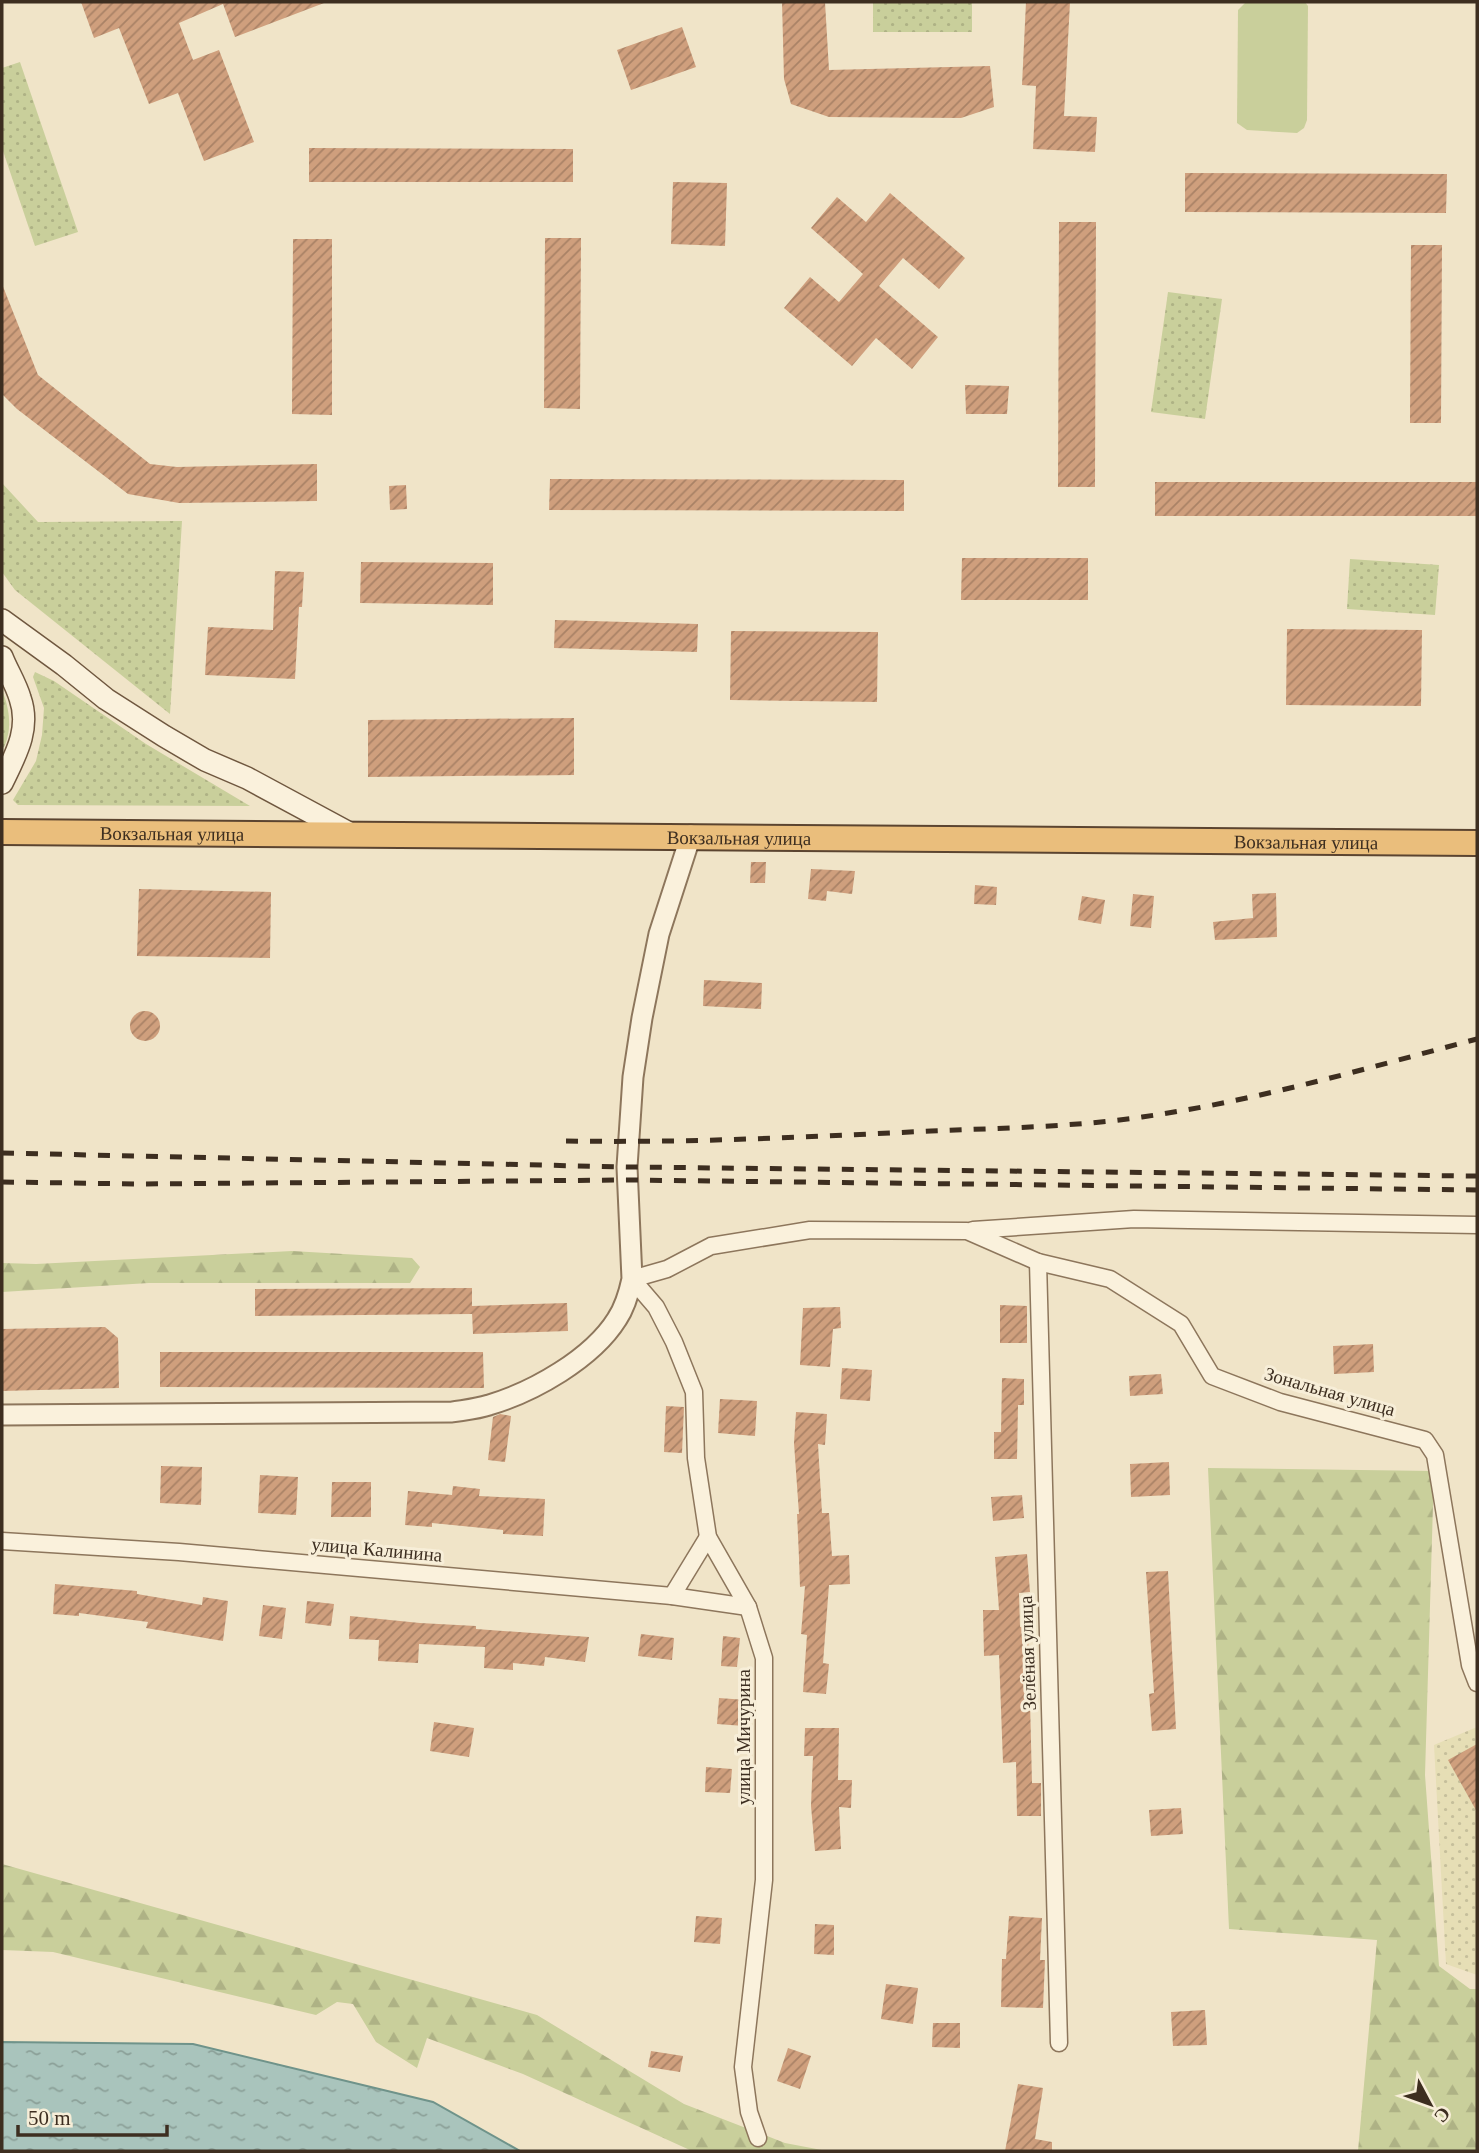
<svg xmlns="http://www.w3.org/2000/svg" width="1479" height="2153" font-family="'Times New Roman',serif">
<defs>
<pattern id="farmland-dots" width="8" height="8" patternUnits="userSpaceOnUse" patternTransform="scale(1.75)"><rect width="8" height="8" fill="#e6deb5"/><path d="M2 2h.1M6 6h.1" fill="none" stroke="#c6bf9b" stroke-width="1.8" stroke-linecap="round"/></pattern>
<pattern id="grass-dots" width="8" height="8" patternUnits="userSpaceOnUse" patternTransform="scale(1.75)"><rect width="8" height="8" fill="#c9cf9b"/><path d="M2 2h.1M6 6h.1" fill="none" stroke="#aeb285" stroke-width="1.8" stroke-linecap="round"/></pattern>
<pattern id="forest-firs" width="22" height="20" patternUnits="userSpaceOnUse" patternTransform="scale(1.75)"><rect width="22" height="20" fill="#c9cf9b"/><path d="M5 1l3.5 6h-7zM16 11l3.5 6h-7z" fill="#aeb285"/></pattern>
<pattern id="water-ripples" width="26" height="14" patternUnits="userSpaceOnUse" patternTransform="scale(1.75)"><rect width="26" height="14" fill="#a9c4bc"/><path d="M2 4q2-2 4 0t4 0M15 11q2-2 4 0t4 0" fill="none" stroke="#8ba098"/></pattern>
<pattern id="building-hatch" width="6" height="6" patternUnits="userSpaceOnUse" patternTransform="scale(1.75)"><rect width="6" height="6" fill="#cf9f7d"/><path d="M-1 1l2-2M0 6l6-6M5 7l2-2" fill="none" stroke="#a98266"/></pattern>
</defs>
<rect width="100%" height="100%" fill="#f0e4c8"/>
<polygon fill="url(#farmland-dots)" points="1477,1727 1477,1975 1446,1964 1434,1745"/>
<g fill="url(#grass-dots)">
<rect x="873" y="2" width="99" height="30"/>
<polygon points="20,62 78,232 35,246 2,148 2,68"/>
<polygon points="1168,292 1222,299 1205,419 1151,412"/>
<polygon points="2,483 38,522 182,521 170,714 15,590 2,572"/>
<polygon points="1350,559 1439,565 1435,615 1347,609"/>
<polygon points="35,672 54,681 146,744 250,806 18,805 13,800 36,761 42,735 44,708 33,677"/>
<path d="M 2,690 C 10,710 13,731 2,751 Z"/>
</g>
<g fill="url(#forest-firs)">
<polygon points="292,1251 412,1258 420,1267 410,1283 149,1283 2,1292 2,1263 36,1264"/>
<polygon points="1208,1468 1434,1471 1425,1775 1439,1966 1470,1989 1477,1989 1477,2151 1358,2151 1377,1940 1229,1929"/>
<polygon points="2,1864 537,2015 684,2104 785,2143 827,2151 692,2151 523,2074 427,2038 417,2068 376,2042 353,2004 337,2002 316,2015 53,1952 2,1950"/>
</g>
<polygon fill="#c9cf9b" points="1246,2 1305,2 1308,6 1307,120 1304,128 1297,133 1247,130 1237,123 1238,10"/>
<polygon fill="url(#water-ripples)" stroke="#6f938a" stroke-width="2" points="2,2042 193,2044 433,2102 520,2151 2,2151"/>
<g fill="url(#building-hatch)">
<polygon points="81,2 324,2 324,3 235,37 223,4 179,23 193,60 219,50 254,142 204,161 178,93 149,104 119,28 94,38"/>
<polygon points="782,2 825,2 829,70 990,66 994,107 961,118 829,117 791,104 784,79"/>
<polygon points="1026,2 1070,2 1064,116 1097,117 1095,152 1033,149 1036,86 1022,85"/>
<polygon points="682,27 696,67 631,90 617,50"/>
<polygon points="309,148 573,149 573,182 309,182"/>
<polygon points="1185,173 1447,174 1446,213 1185,212"/>
<polygon points="673,182 727,183 725,246 671,244"/>
<polygon points="890,193 965,258 939,289 903,258 879,286 938,337 912,369 876,338 852,366 784,308 810,277 839,302 863,274 811,228 837,197 866,222"/>
<polygon points="1059,222 1096,222 1095,487 1058,487"/>
<polygon points="545,238 581,238 580,409 544,408"/>
<polygon points="293,239 332,239 332,415 292,414"/>
<polygon points="1411,245 1442,245 1441,423 1410,423"/>
<polygon points="2,284 38,375 150,464 177,467 317,464 317,501 179,503 128,494 17,409 2,394"/>
<polygon points="965,385 1009,386 1007,414 966,414"/>
<polygon points="550,479 904,480 904,511 549,510"/>
<rect x="1155" y="482" width="322" height="34"/>
<polygon points="406,485 407,509 390,510 389,486"/>
<polygon points="962,558 1088,558 1088,600 961,600"/>
<polygon points="361,562 493,563 493,605 360,603"/>
<polygon points="275,571 304,572 302,607 299,607 295,679 205,675 208,627 273,630"/>
<polygon points="555,620 698,624 697,652 554,648"/>
<polygon points="1287,629 1422,630 1421,706 1286,705"/>
<polygon points="731,631 878,632 877,702 730,700"/>
<polygon points="574,718 574,775 368,777 368,720"/>
<polygon points="751,862 766,862 765,883 750,883"/>
<polygon points="811,869 855,871 852,894 827,891 826,901 808,899"/>
<polygon points="975,885 997,887 996,905 974,904"/>
<polygon points="139,889 271,892 270,958 137,956"/>
<polygon points="1276,893 1277,937 1215,940 1213,922 1253,918 1252,894"/>
<polygon points="1133,894 1154,896 1151,928 1130,926"/>
<polygon points="1082,896 1105,900 1101,924 1078,920"/>
<polygon points="704,980 762,983 761,1009 703,1006"/>
<circle cx="145" cy="1026" r="15"/>
<polygon points="472,1288 472,1306 567,1303 568,1331 473,1334 472,1312 472,1314 255,1316 255,1289"/>
<polygon points="1000,1305 1027,1306 1027,1343 1000,1343"/>
<polygon points="840,1307 841,1328 833,1329 830,1367 800,1365 803,1308"/>
<polygon points="105,1327 118,1338 119,1388 2,1391 2,1329"/>
<polygon points="1373,1344 1374,1372 1334,1374 1333,1346"/>
<polygon points="160,1352 483,1352 484,1388 160,1387"/>
<polygon points="842,1368 872,1370 870,1401 840,1399"/>
<polygon points="1161,1374 1163,1394 1130,1396 1129,1376"/>
<polygon points="1002,1378 1024,1379 1024,1405 1018,1405 1017,1459 994,1459 994,1432 1001,1432"/>
<polygon points="720,1399 757,1401 755,1436 718,1433"/>
<polygon points="666,1406 684,1407 682,1453 664,1452"/>
<polygon points="796,1412 827,1414 825,1445 818,1444 822,1513 829,1513 832,1556 849,1555 850,1584 829,1585 823,1663 829,1664 826,1694 803,1692 807,1635 801,1634 805,1586 800,1587 799,1558 797,1514 799,1514 794,1443"/>
<polygon points="500,1414 511,1416 505,1462 488,1460 493,1417"/>
<polygon points="1169,1462 1170,1495 1131,1497 1130,1464"/>
<polygon points="161,1466 202,1467 201,1505 160,1503"/>
<polygon points="260,1475 298,1477 296,1515 258,1513"/>
<polygon points="332,1482 371,1482 371,1517 331,1517"/>
<polygon points="453,1486 480,1489 479,1496 545,1499 543,1536 503,1534 503,1530 432,1523 432,1527 405,1525 408,1491 452,1495"/>
<polygon points="1022,1495 1024,1518 993,1521 991,1497"/>
<polygon points="1027,1554 1030,1592 1019,1593 1020,1627 1028,1627 1029,1672 1034,1671 1034,1701 1030,1701 1032,1783 1041,1783 1041,1816 1017,1816 1016,1762 1003,1763 999,1655 984,1656 983,1610 999,1610 995,1557"/>
<polygon points="1168,1571 1176,1729 1152,1731 1149,1694 1154,1693 1146,1572"/>
<polygon points="55,1584 137,1591 137,1594 202,1605 203,1597 228,1601 223,1641 146,1628 148,1622 79,1613 79,1616 53,1614"/>
<polygon points="307,1601 334,1604 331,1626 305,1623"/>
<polygon points="263,1605 286,1608 282,1639 259,1636"/>
<polygon points="350,1616 420,1623 476,1626 476,1629 589,1637 585,1662 545,1657 544,1666 513,1663 513,1670 484,1668 485,1647 419,1644 418,1663 378,1661 379,1640 349,1639"/>
<polygon points="641,1634 674,1638 672,1660 638,1656"/>
<polygon points="723,1636 740,1638 737,1667 721,1666"/>
<polygon points="719,1698 746,1700 744,1726 717,1724"/>
<polygon points="434,1722 474,1728 469,1757 430,1751"/>
<polygon points="805,1728 839,1728 838,1780 852,1780 851,1808 839,1807 841,1849 815,1851 811,1806 813,1756 804,1756"/>
<polygon points="1477,1744 1477,1812 1448,1760"/>
<polygon points="706,1767 732,1769 730,1793 705,1792"/>
<polygon points="1181,1808 1183,1834 1151,1836 1149,1810"/>
<polygon points="696,1916 722,1918 720,1944 694,1942"/>
<polygon points="1009,1916 1042,1918 1040,1960 1045,1960 1043,2008 1001,2007 1002,1959 1006,1959"/>
<polygon points="815,1924 834,1925 834,1955 814,1954"/>
<polygon points="886,1984 918,1988 913,2024 881,2019"/>
<polygon points="1205,2010 1207,2045 1173,2046 1171,2012"/>
<polygon points="933,2023 960,2023 960,2048 932,2047"/>
<polygon points="788,2048 811,2056 800,2089 777,2081"/>
<polygon points="651,2051 683,2056 680,2072 648,2067"/>
<polygon points="1018,2084 1043,2088 1035,2139 1052,2142 1052,2151 1005,2151"/>
</g>
<g fill="none" stroke-linecap="round" stroke-linejoin="round">
<g stroke="#8d765c" stroke-width="19">
<g id="minor">
<polyline points="973,1230 1134,1219 1477,1225"/>
<polyline points="1038,1262 1059,2043"/>
<polyline points="2,1541 179,1552 672,1596 748,1607"/>
<polyline points="672,1596 708,1537"/>
<polyline points="758,2138 749,2112 743,2067 764,1880 764,1658 748,1607 708,1537 696,1458 694,1392 674,1342 656,1307 632,1279 667,1269 711,1246 810,1230 967,1231 1038,1262 1110,1279 1181,1324 1212,1376 1280,1402 1425,1440 1435,1455 1470,1665 1477,1683"/>
</g>
</g>
<g stroke="#8d765c" stroke-width="23">
<path id="tertiary" d="M 2,1415 L 452,1412 C 464,1410 477,1409 489,1405 C 533,1392 592,1359 617,1319 C 625,1307 629,1293 632,1279 L 627,1167 L 633,1077 L 642,1018 L 659,934 L 691,835"/>
</g>
<g stroke="#6f573f" stroke-width="24">
<g id="secondary">
<polyline points="2,620 64,665 106,699 164,736 205,760 247,778 351,834"/>
<path d="M 2,657 C 7,670 16,684 20,698 C 31,729 15,756 2,783"/>
</g>
</g>
<g stroke="#5b4430" stroke-width="28">
<g id="trunk">
<path id="s1" d="M 2,832 L 1477,843"/>
</g>
</g>
<use href="#minor" stroke="#faf1dc" stroke-width="16"/>
<use href="#tertiary" stroke="#faf1dc" stroke-width="19"/>
<use href="#secondary" stroke="#faf1dc" stroke-width="21"/>
<use href="#trunk" stroke="#eabe7c" stroke-width="24"/>
<g stroke="#3d2e20" stroke-width="5" stroke-dasharray="12 12" stroke-linecap="butt">
<path d="M 566,1141 C 688,1143 810,1137 931,1131 C 1001,1128 1073,1127 1142,1117 C 1256,1101 1367,1068 1477,1039"/>
<polyline points="2,1153 627,1167 1477,1176"/>
<polyline points="2,1182 140,1184 628,1180 1477,1190"/>
</g>
</g>
<g text-anchor="middle" stroke-width="6" stroke-linejoin="round" paint-order="stroke">
<g font-size="19" fill="#3d2e20" stroke="#f7eed8">
<text dy="7" stroke="none"><textPath href="#s1" startOffset="170">Вокзальная улица</textPath></text>
<text dy="7" stroke="none"><textPath href="#s1" startOffset="737">Вокзальная улица</textPath></text>
<text dy="7" stroke="none"><textPath href="#s1" startOffset="1304">Вокзальная улица</textPath></text>
<text transform="translate(1330 1391) rotate(16)" y="7">Зональная улица</text>
<text transform="translate(377 1549) rotate(5)" y="7">улица Калинина</text>
<text transform="translate(1027 1653) rotate(-92)" y="7">Зелёная улица</text>
<text transform="translate(743 1737) rotate(-90)" y="7">улица Мичурина</text>
</g>
</g>
<rect width="1479" height="2153" fill="none" stroke="#3d2e20" stroke-width="7"/>
<g transform="translate(1430 2104) rotate(131)" stroke="#f7eed8" stroke-width="5" paint-order="stroke">
<path d="M0-5L12 26L0 18L-12 26Z" fill="#3d2e20"/>
<text y="-10" font-size="19" font-weight="bold" text-anchor="middle" fill="#3d2e20">С</text>
</g>
<path d="M18 2125v10h149v-10" fill="none" stroke="#3d2e20" stroke-width="3.5"/>
<text x="28" y="2125" font-size="21" fill="#3d2e20" stroke="#f7eed8" stroke-width="5" paint-order="stroke">50 m</text>
</svg>
